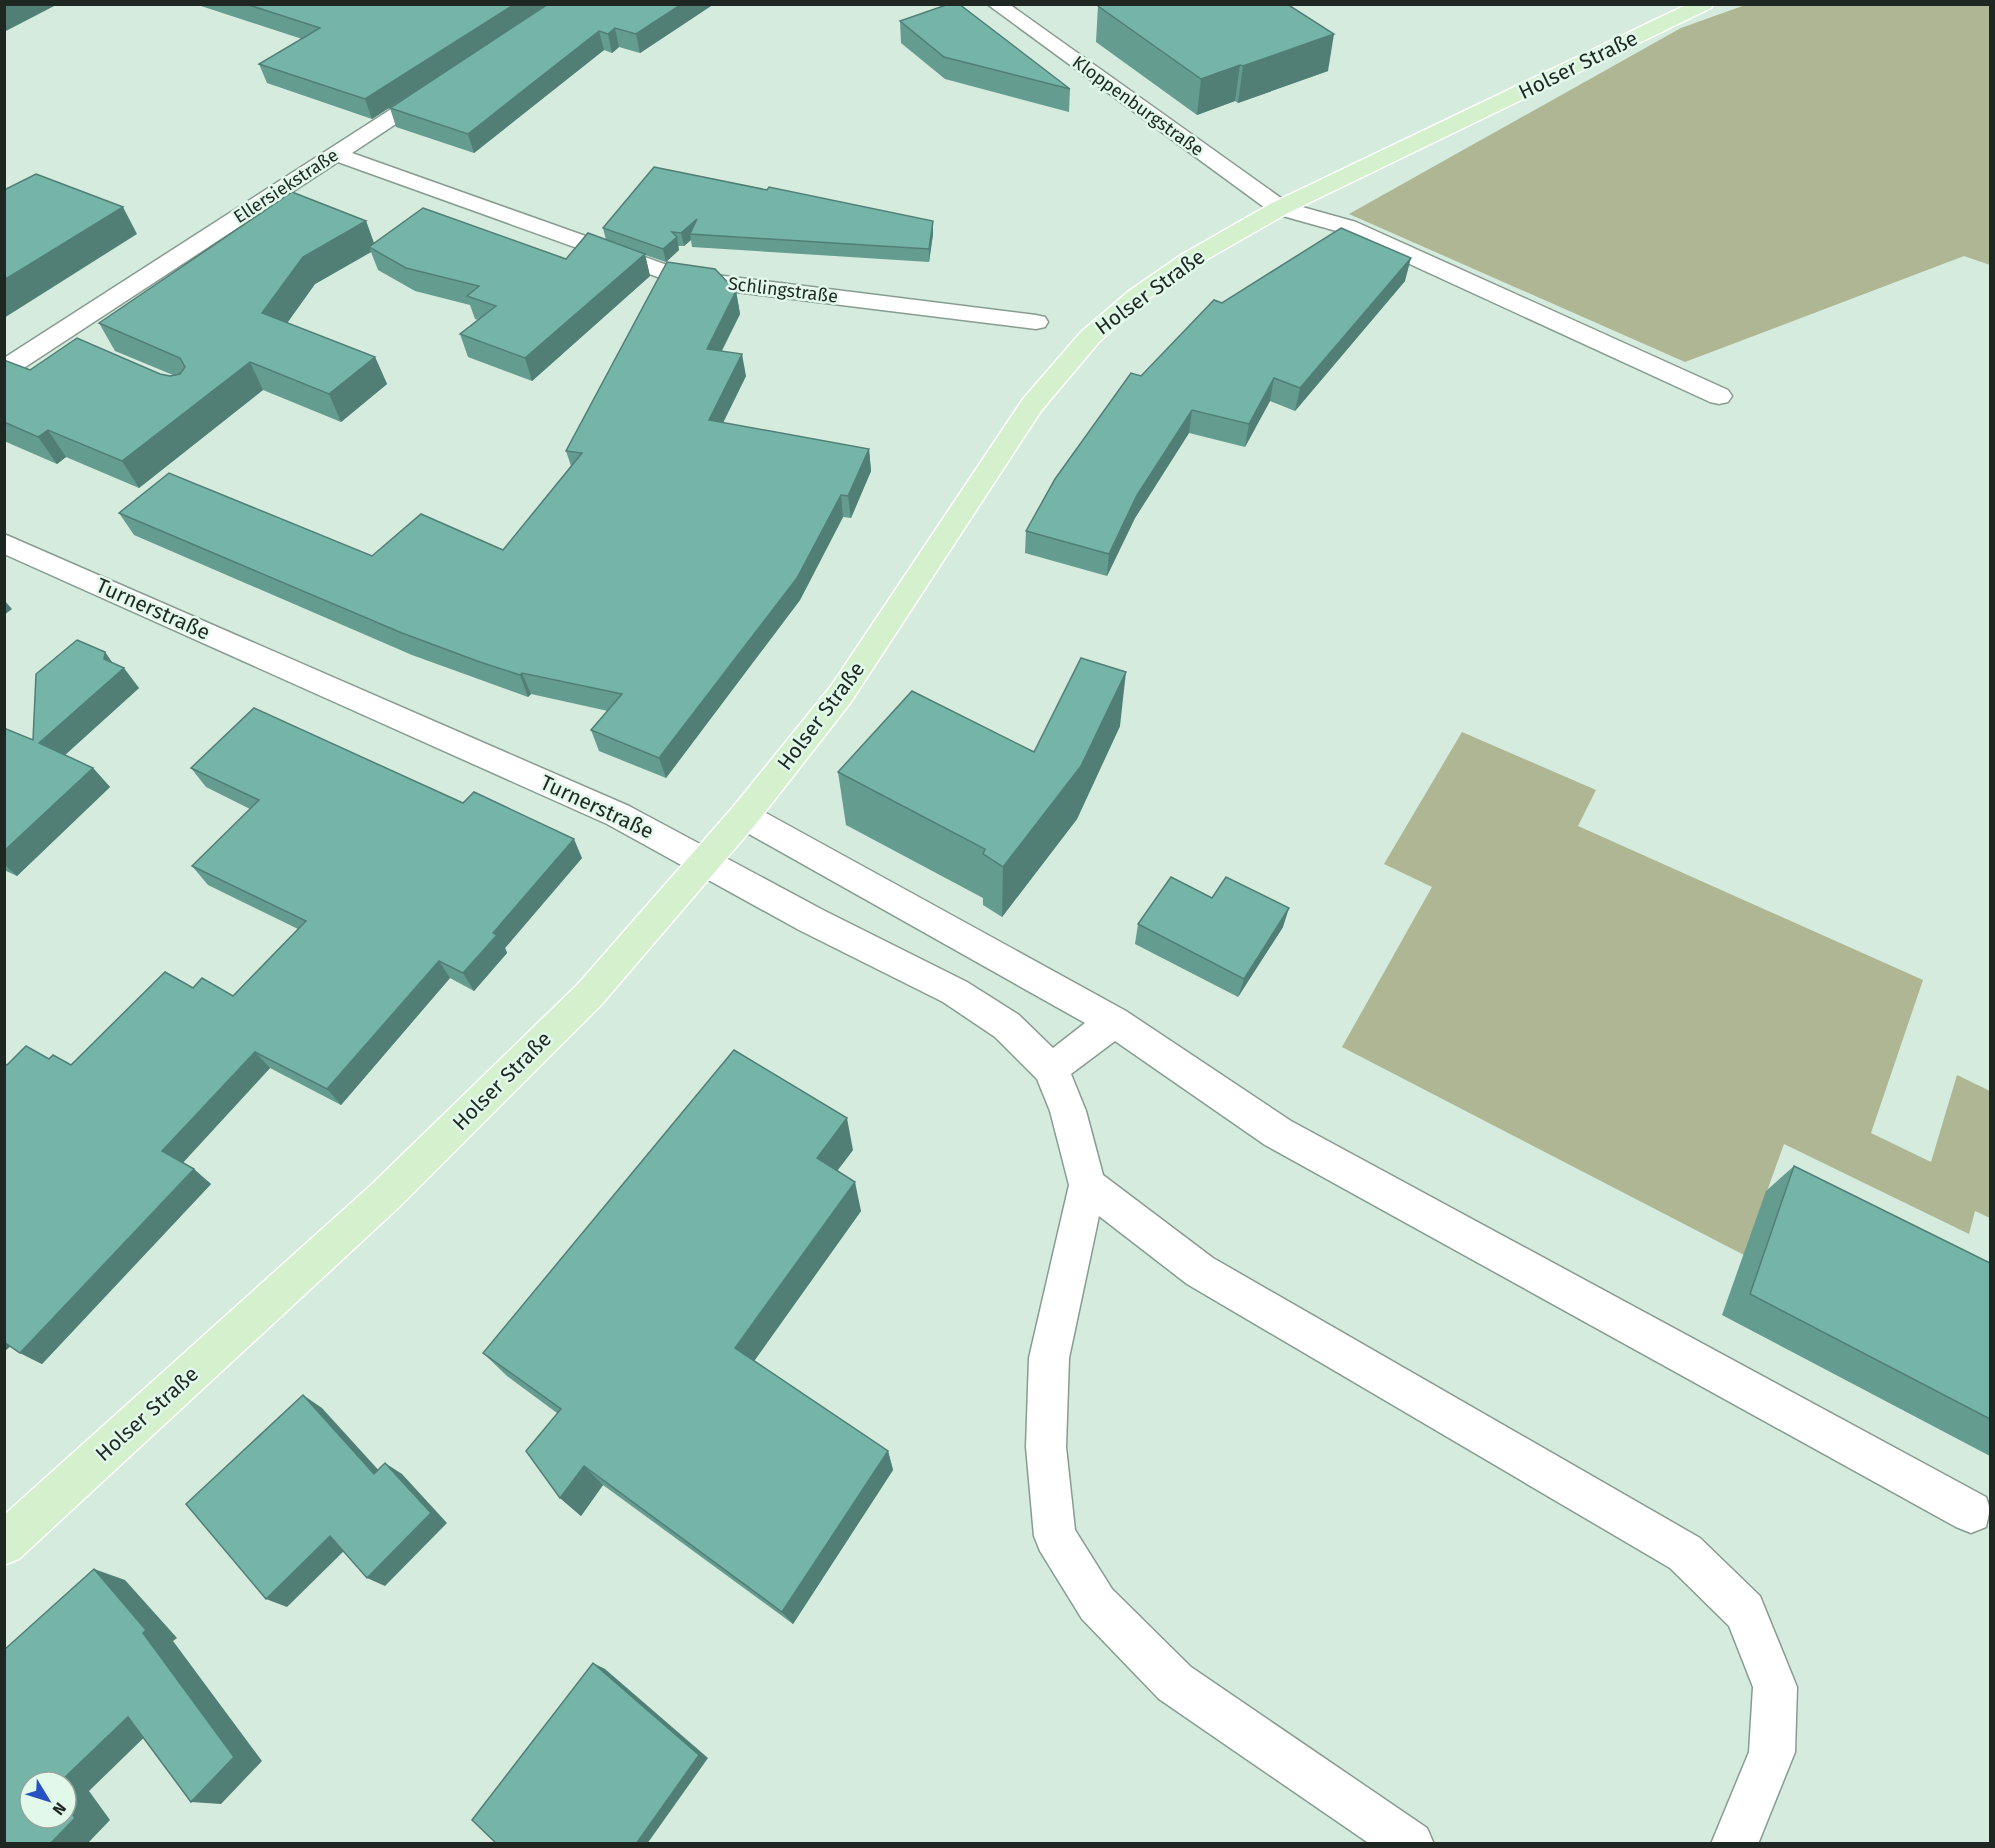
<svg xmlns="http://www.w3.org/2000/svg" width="1995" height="1848" font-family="'Fira Sans',sans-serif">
<rect width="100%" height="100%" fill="#d4ebdd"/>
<g fill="#aeb694">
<polygon points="1748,4 1990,5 1990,265 1964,256 1685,362 1349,214 1681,28"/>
<polygon points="1462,732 1596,790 1578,826 1923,980 1871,1133 1931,1162 1957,1075 1990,1091 1990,1218 1975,1211 1969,1234 1784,1144 1744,1255 1342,1047 1432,887 1384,864"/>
</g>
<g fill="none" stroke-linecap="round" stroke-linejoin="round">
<g stroke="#879c90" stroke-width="3">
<g id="minor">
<polygon points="987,4 1009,4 1288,203 1356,222 1728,390 1732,396 1728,402 1719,404 1710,402 1340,232 1272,213"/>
<polygon points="431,86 438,88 441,92 438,96 352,153 684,271 1036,315 1045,317 1048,322 1045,327 1036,329 680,285 338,162 13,375 4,377 4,358 424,88"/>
<polygon points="4,534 629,806 823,910 967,982 1019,1015 1053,1048 1085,1023 733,825 728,816 733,807 744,803 755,807 1126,1011 1291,1121 1986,1497 1990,1509 1986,1527 1971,1533 1956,1527 1265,1145 1115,1041 1071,1074 1086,1111 1103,1175 1213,1258 1700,1538 1760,1596 1797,1687 1795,1752 1758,1844 1711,1844 1749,1752 1753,1687 1729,1626 1670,1568 1187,1284 1099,1216 1069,1358 1066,1447 1075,1530 1112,1589 1191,1667 1427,1828 1434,1844 1370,1844 1159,1699 1082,1619 1040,1551 1034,1536 1026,1447 1029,1358 1069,1185 1050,1111 1037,1079 995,1037 943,1002 799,930 607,824 4,554"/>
</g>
</g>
<g stroke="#fff" stroke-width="3">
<polygon id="major" points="1688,4 1713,4 1711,8 1288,213 1197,265 1145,301 1099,342 1041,411 851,702 755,825 602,1004 397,1209 19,1559 4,1565 4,1515 371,1185 578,984 733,807 831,686 1023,399 1081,332 1129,291 1181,255 1272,203"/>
</g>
<use href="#minor" fill="#fff" fill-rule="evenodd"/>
<use href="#major" fill="#d4f0cd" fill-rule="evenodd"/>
</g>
<g fill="#649c90">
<polygon points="195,4 714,4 640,53 619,47 612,53 604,50 474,153 396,127 390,108 462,60 372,119 267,83 259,64 302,39"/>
<polygon points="1098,6 1328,71 1238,103 1235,101 1197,115 1096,42"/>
<polygon points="900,21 1070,89 1069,112 945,79 901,43"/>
<polygon points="366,221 374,243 566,259 606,240 603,228 933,234 929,262 692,247 691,240 684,246 678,246 679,250 666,262 645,255 650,276 532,381 468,357 460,334 478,320 475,319 470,305 415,291 378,270 371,252 315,284 287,323 375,357 387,384 341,422 263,390 139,488 66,457 57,464 4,441 4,360 30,370 160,374 170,376 173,375 115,351 99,323"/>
<polygon points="1405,281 1295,411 1270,401 1245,447 1189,433 1135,518 1107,576 1025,553 1026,531 1141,376 1222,303"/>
<polygon points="736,291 740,314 722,351 746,376 723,423 869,449 871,471 851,518 843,517 800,600 666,778 599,751 591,730 608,711 531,694 528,697 412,655 134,535 119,513 372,556 503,550 571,466 566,451"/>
<polygon points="105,652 112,663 139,688 65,755 93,768 110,787 17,876 4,870 4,728 33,740"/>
<polygon points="1120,726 1077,819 1002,917 983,905 983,898 846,825 838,772 1034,752"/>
<polygon points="191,768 582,858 505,948 507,953 474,991 450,978 341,1105 270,1068 183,1162 211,1184 42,1364 20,1353 11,1346 7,1065 49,1059 71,1065 193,988 233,996 298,929 208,885 192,866 250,809 206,787"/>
<polygon points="1212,898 1283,927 1238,997 1135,944 1138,924"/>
<polygon points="853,1150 837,1171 861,1211 754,1361 888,1451 893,1470 793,1624 603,1485 581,1516 560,1498 557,1413 507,1376 483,1353"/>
<polygon points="1794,1166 1990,1263 1990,1456 1722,1315 1766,1191"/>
</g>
<g fill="#517f76">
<polygon points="7,4 58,4 4,32 4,6"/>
<polygon points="515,4 549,4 372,119 365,99"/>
<polygon points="682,4 714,4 640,53 636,34"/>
<polygon points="615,28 619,47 612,53 608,34"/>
<polygon points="599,31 604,50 474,153 468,134"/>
<polygon points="1334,34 1328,71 1238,103 1243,66"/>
<polygon points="1240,65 1235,101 1197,115 1201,79"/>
<polygon points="123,207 137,234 4,318 4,280"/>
<polygon points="697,219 690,234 691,240 684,246 681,233"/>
<polygon points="366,221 376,249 369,247 371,252 315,284 275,340 262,313 303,257"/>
<polygon points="933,221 933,234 929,262 929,249"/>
<polygon points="677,237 679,250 666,262 663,249"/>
<polygon points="645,254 650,276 532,381 525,358"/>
<polygon points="1411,258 1405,281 1295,411 1300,388"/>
<polygon points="736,291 740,314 711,371 707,349"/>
<polygon points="742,354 746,376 713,443 709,420"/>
<polygon points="375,357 387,384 341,422 329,394"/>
<polygon points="250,362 263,390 139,488 122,461"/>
<polygon points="1274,378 1270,401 1245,447 1249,424"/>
<polygon points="1192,410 1189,433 1135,518 1107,576 1109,554 1137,495"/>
<polygon points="48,430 66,457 57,464 38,437"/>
<polygon points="869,449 871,471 851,518 848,496"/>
<polygon points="841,495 843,517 800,600 666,778 659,758"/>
<polygon points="4,600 12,609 4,615"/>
<polygon points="105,652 119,672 124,668 139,688 56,763 39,743 104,659"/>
<polygon points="1126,672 1120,726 1077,819 1002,917 1003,867"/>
<polygon points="522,673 531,694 528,697 520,675"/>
<polygon points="93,768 110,787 17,876 4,864 4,851"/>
<polygon points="574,839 582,858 505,948 507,953 474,991 463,973 493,933"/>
<polygon points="1289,908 1283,927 1238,997 1244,979"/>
<polygon points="439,961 450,978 341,1105 327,1089"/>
<polygon points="255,1052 270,1068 180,1166 162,1151"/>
<polygon points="847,1118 853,1150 824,1188 817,1158"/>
<polygon points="194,1169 211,1184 42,1364 20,1353"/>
<polygon points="855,1182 861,1211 747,1371 735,1348"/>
<polygon points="4,1339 13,1344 4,1352"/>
<polygon points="303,1395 322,1408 392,1485 374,1474"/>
<polygon points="888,1451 893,1470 793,1624 782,1612"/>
<polygon points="385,1463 402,1474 447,1523 385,1586 367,1578"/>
<polygon points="584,1466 603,1485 581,1516 560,1498"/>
<polygon points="330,1536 349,1546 287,1607 266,1599"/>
<polygon points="94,1569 125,1580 177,1638 173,1641 262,1761 221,1804 191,1802"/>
<polygon points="593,1663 605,1669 708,1758 647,1844 636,1844"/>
<polygon points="128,1717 160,1722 89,1791 110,1820 87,1844 50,1844 66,1805 66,1782 60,1782"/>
</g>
<g fill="#74b5a8" stroke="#517f76" stroke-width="1.5">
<polygon points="246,4 515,4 365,99 259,64 320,28"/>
<polygon points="548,4 682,4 636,34 615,28 608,34 599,31 468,134 390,108"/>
<polygon points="949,4 959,4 1070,89 944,57 900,21"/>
<polygon points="1103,4 1287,4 1334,34 1243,66 1240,65 1201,79 1098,6"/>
<polygon points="654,167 767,190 769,187 933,221 929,249 690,234 697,219 681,233 672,232 677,237 663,249 603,228"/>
<polygon points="36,174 123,207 4,280 4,190"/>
<polygon points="292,192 366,221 303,257 262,313 375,357 329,394 250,362 122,461 48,430 38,437 4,422 4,360 30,370 77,338 160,374 170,376 180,374 185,367 180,358 99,323"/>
<polygon points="423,208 566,259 588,233 645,254 525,358 460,334 496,306 467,296 479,286 406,268 369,247"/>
<polygon points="1341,228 1411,258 1300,388 1274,378 1249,424 1192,410 1137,495 1109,554 1026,531 1055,479 1131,373 1141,376 1214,300 1222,303"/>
<polygon points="667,262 715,269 736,291 707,349 742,354 709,420 869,449 848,496 841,495 797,578 659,758 591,730 622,694 522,673 520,675 480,662 402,633 119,513 169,473 372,556 421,514 503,550 582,453 566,451"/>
<polygon points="77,640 105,652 104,659 124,668 39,743 93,768 4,851 4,728 33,740 36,674"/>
<polygon points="1081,658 1126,672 1081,766 1003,867 983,854 985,849 838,772 912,691 1034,752"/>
<polygon points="254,708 463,803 474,792 574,839 493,933 497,935 463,973 439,961 327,1089 255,1052 162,1151 194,1169 20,1353 4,1342 4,1063 7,1065 26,1046 49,1059 53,1055 71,1065 165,972 193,988 202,978 233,996 306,921 192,866 259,800 191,768"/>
<polygon points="1171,877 1212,898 1226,877 1289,908 1244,979 1138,924"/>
<polygon points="734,1050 847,1118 817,1158 855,1182 735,1348 888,1451 782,1612 584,1466 560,1498 526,1451 561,1409 483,1353"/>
<polygon points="1794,1166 1990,1263 1990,1419 1750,1294"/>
<polygon points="303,1395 374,1474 385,1463 431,1513 367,1578 330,1536 266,1599 186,1504"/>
<polygon points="94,1569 146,1630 143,1633 234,1757 191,1802 128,1717 60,1782 30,1782 30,1818 66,1818 66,1805 75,1818 50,1844 4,1844 4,1650"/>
<polygon points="593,1663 699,1755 636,1844 497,1844 472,1820"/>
</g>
<g text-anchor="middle" stroke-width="5" stroke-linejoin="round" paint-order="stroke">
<g font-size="18" fill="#1e2722" stroke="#e1f8eb">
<text transform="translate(1138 106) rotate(36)" y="6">Kloppenburgstraße</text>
<text transform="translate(286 186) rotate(-33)" y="6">Ellersiekstraße</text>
<text transform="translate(783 290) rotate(7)" y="6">Schlingstraße</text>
</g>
<g font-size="21" fill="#1e2722" stroke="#e1f8eb">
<text transform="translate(1578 65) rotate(-26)" y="7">Holser Straße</text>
<text transform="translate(1150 292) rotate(-36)" y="7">Holser Straße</text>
<text transform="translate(153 609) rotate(24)" y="7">Turnerstraße</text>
<text transform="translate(821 716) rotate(-53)" y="7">Holser Straße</text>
<text transform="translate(597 807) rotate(25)" y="7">Turnerstraße</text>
<text transform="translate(502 1081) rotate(-45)" y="7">Holser Straße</text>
<text transform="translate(147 1414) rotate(-42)" y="7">Holser Straße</text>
</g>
</g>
<rect width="1995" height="1848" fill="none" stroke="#1e2722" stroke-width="12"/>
<g transform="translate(48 1800) rotate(128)"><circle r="28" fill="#e1f8eb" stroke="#93a49b" stroke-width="1.5"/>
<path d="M0-4.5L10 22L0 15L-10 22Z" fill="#2652c1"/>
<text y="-9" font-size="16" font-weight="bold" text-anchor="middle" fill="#1e2722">N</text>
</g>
</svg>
